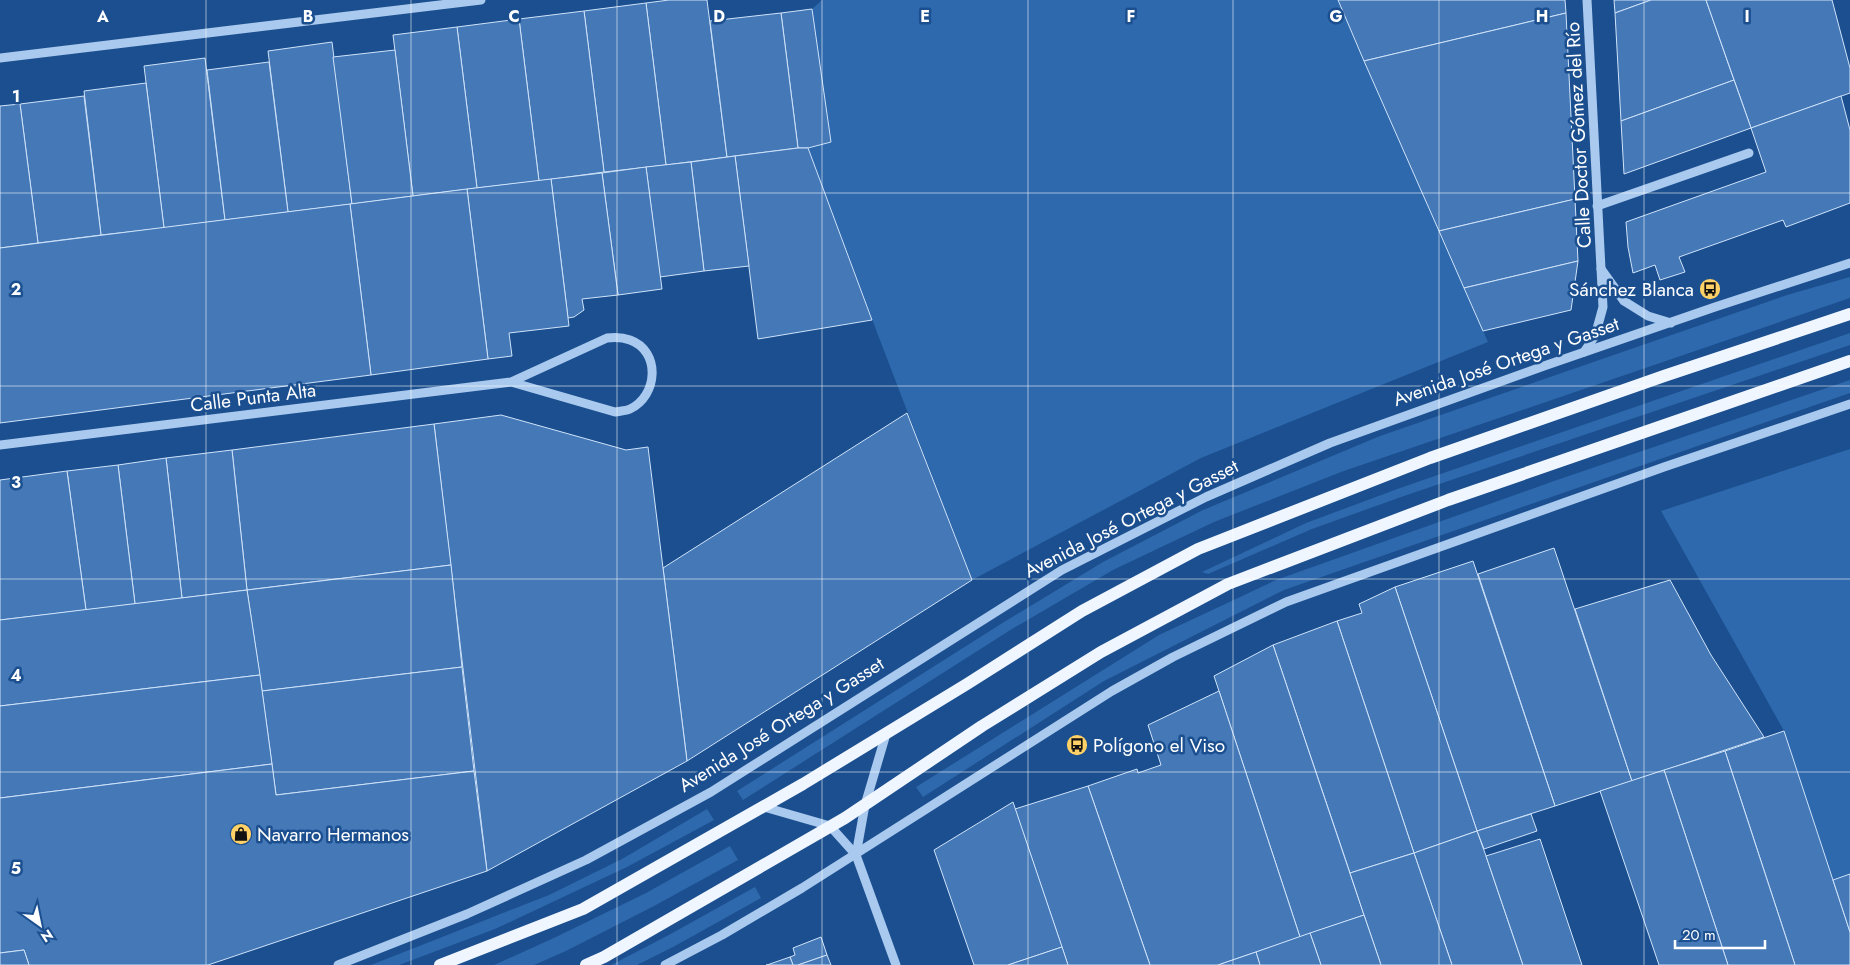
<svg xmlns="http://www.w3.org/2000/svg" width="1850" height="965" font-family="Jost,sans-serif">
<rect width="100%" height="100%" fill="#1b4f8f"/>
<g fill="#2e69ad">
<polygon points="822,0 1338,0 1488,342 1201,458 972,580 878,335 808,148 831,142 812,9"/>
<polygon points="1850,277 1850,298 1341,472 1214,522 1113,570 1012,629 743,800 737,791 1004,622 1103,562 1203,510 1380,436 1787,295"/>
<polygon points="1850,333 1850,345 1404,496 1312,529 1208,574 1202,572 1306,523 1400,488"/>
<polygon points="1850,380 1850,393 1284,590 1104,681 923,797 916,787 1159,635 1276,580 1554,481"/>
<polygon points="1850,449 1850,874 1833,880 1784,731 1661,511"/>
<polygon points="707,809 714,820 627,867 495,929 399,965 371,965 549,895 622,859"/>
<polygon points="730,846 738,860 654,906 566,951 534,965 494,965 556,937 646,893"/>
<polygon points="755,887 761,898 675,946 637,965 611,965 667,936"/>
</g>
<g fill="#4478b7" stroke="#cfe3fa">
<polygon points="669,0 707,0 727,157 666,165 646,3"/>
<polygon points="1338,0 1565,0 1566,13 1364,61"/>
<polygon points="1614,0 1651,0 1615,13"/>
<polygon points="1651,0 1706,0 1734,80 1621,121 1615,13"/>
<polygon points="1706,0 1832,0 1850,68 1850,93 1751,128"/>
<polygon points="646,3 666,165 604,172 584,11"/>
<polygon points="812,9 831,142 808,148 798,148 781,13"/>
<polygon points="584,11 604,172 539,181 519,19"/>
<polygon points="781,13 798,148 727,157 710,21"/>
<polygon points="1566,13 1575,199 1439,231 1364,61"/>
<polygon points="519,19 539,181 477,188 457,27"/>
<polygon points="457,27 477,188 413,196 393,35"/>
<polygon points="332,42 352,204 288,212 268,51"/>
<polygon points="395,50 413,196 352,204 333,57"/>
<polygon points="205,58 225,220 164,228 144,66"/>
<polygon points="269,62 288,212 225,220 207,70"/>
<polygon points="1734,80 1751,128 1624,174 1621,121"/>
<polygon points="146,83 164,228 101,235 84,91"/>
<polygon points="84,96 101,235 38,243 20,104"/>
<polygon points="1841,96 1850,130 1850,203 1786,227 1783,220 1679,257 1685,272 1660,280 1655,265 1633,273 1628,247 1626,222 1766,172 1751,128"/>
<polygon points="20,104 38,243 0,248 0,106"/>
<polygon points="798,148 808,148 872,320 758,339 735,156"/>
<polygon points="735,156 749,266 704,271 691,162"/>
<polygon points="691,162 704,271 660,277 646,167"/>
<polygon points="646,167 662,289 618,295 602,173"/>
<polygon points="602,173 618,295 582,299 584,310 574,317 568,318 551,179"/>
<polygon points="551,179 569,326 509,333 512,356 488,359 467,189"/>
<polygon points="467,189 488,359 371,375 350,204"/>
<polygon points="1575,199 1578,261 1464,288 1439,231"/>
<polygon points="350,204 371,375 0,423 0,248"/>
<polygon points="1578,261 1571,310 1483,331 1464,288"/>
<polygon points="907,413 972,580 687,761 663,568"/>
<polygon points="501,415 626,450 648,447 687,761 487,871 434,424"/>
<polygon points="434,424 451,565 247,590 232,450"/>
<polygon points="232,450 247,590 182,598 166,458"/>
<polygon points="166,458 182,598 135,604 118,465"/>
<polygon points="118,465 135,604 86,610 67,471"/>
<polygon points="67,471 86,610 0,620 0,480"/>
<polygon points="1554,548 1632,781 1555,806 1478,574"/>
<polygon points="1473,561 1555,806 1477,831 1395,587"/>
<polygon points="451,565 462,667 262,691 247,590"/>
<polygon points="1670,580 1711,655 1764,737 1632,781 1575,609"/>
<polygon points="1395,587 1477,831 1414,853 1337,621 1362,613 1359,604"/>
<polygon points="247,590 260,675 0,706 0,620"/>
<polygon points="1337,621 1414,853 1350,873 1273,645"/>
<polygon points="1273,645 1364,915 1300,937 1214,676"/>
<polygon points="462,667 474,771 276,795 262,691"/>
<polygon points="260,675 272,764 0,798 0,706"/>
<polygon points="1219,691 1300,937 1218,965 1150,965 1088,786 1137,769 1138,773 1161,765 1148,725"/>
<polygon points="1784,731 1850,932 1850,965 1795,965 1725,751"/>
<polygon points="1725,751 1755,843 1795,965 1728,965 1664,770"/>
<polygon points="272,764 276,795 474,771 487,871 208,965 29,965 24,950 0,953 0,798"/>
<polygon points="1664,770 1728,965 1659,965 1600,791"/>
<polygon points="1088,786 1150,965 1068,965 1015,809"/>
<polygon points="1013,802 1062,947 1008,965 974,965 934,850"/>
<polygon points="1531,814 1537,831 1484,849 1477,831"/>
<polygon points="1477,831 1486,856 1523,965 1452,965 1414,853"/>
<polygon points="1540,839 1582,965 1523,965 1486,856"/>
<polygon points="1414,853 1452,965 1381,965 1364,915 1350,873"/>
<polygon points="1850,874 1850,932 1833,880"/>
<polygon points="1364,915 1381,965 1321,965 1310,933"/>
<polygon points="1310,933 1321,965 1260,965 1256,952"/>
<polygon points="821,937 827,955 798,965 793,965 790,957 795,955 793,948"/>
<polygon points="1062,947 1068,965 1008,965"/>
<polygon points="24,950 29,965 0,965 0,953"/>
<polygon points="1256,952 1260,965 1218,965"/>
<polygon points="827,955 831,965 798,965"/>
<polygon points="790,957 793,965 766,965 767,965"/>
</g>
<g fill="none" stroke-linecap="round" stroke-linejoin="round">
<g stroke="#a9c9ee" stroke-width="9">
<polyline points="0,58 481,0"/>
<polyline points="1597,206 1749,153"/>
<polyline points="1601,269 1624,301 1648,316 1671,323"/>
<polyline points="1584,352 1595,336 1603,307 1587,0"/>
<path d="M 0,445 L 511,382 L 607,338 C 615,337 622,337 630,340 C 661,351 658,396 630,409 C 626,411 620,411 615,412 L 511,382"/>
<polyline points="764,807 830,826 856,855 896,965"/>
<polyline points="856,855 865,805 886,734"/>
<polyline points="338,965 467,914 586,860 711,792 1062,570 1206,497 1330,443 1544,366 1715,307 1850,263"/>
<polyline points="665,965 722,935 802,888 1112,691 1173,657 1286,602 1664,467 1850,404"/>
</g>
<g stroke="#f0f6ff" stroke-width="12">
<polyline points="440,965 583,909 803,784 967,684 1082,611 1198,549 1430,458 1664,376 1850,314"/>
<polyline points="586,965 604,957 845,818 982,726 1101,652 1228,584 1448,500 1850,361"/>
</g>
</g>
<path fill="none" stroke="#fff" stroke-width="1" stroke-opacity="0.55" d="M 206,0 L 206,965M 411,0 L 411,965M 617,0 L 617,965M 822,0 L 822,965M 1028,0 L 1028,965M 1233,0 L 1233,965M 1439,0 L 1439,965M 1644,0 L 1644,965M 0,193 L 1850,193M 0,386 L 1850,386M 0,579 L 1850,579M 0,772 L 1850,772"/>
<defs>
<g id="bus-disc" transform="scale(1.125)"><circle r="9.5" fill="#ffd166" stroke="#1b4f8f"/><path d="M-5-6H5V4H4V6H2V4H-2V6H-4V4H-5ZM-3.5-4V0h7V-4ZM-3.5 1.2v1.5H-2V1.2ZM2 1.2v1.5H3.5V1.2Z" fill="#111"/></g>
<g id="shop-disc" transform="scale(1.125)"><circle r="9.5" fill="#ffd166" stroke="#1b4f8f"/><path d="M-5-2.5h2.3a2.7 3.5 0 0 1 5.4 0H5L5.5 6h-11ZM-1.5-2.5h3a1.5 2.3 0 0 0-3 0Z" fill="#111"/></g>
</defs>
<g fill-rule="evenodd">
<use href="#bus-disc" x="1710" y="289"/>
<use href="#bus-disc" x="1077" y="745"/>
<use href="#shop-disc" x="241" y="834"/>
</g>
<g text-anchor="middle" stroke-width="5" stroke-linejoin="round" paint-order="stroke">
<g font-size="19" fill="#fff" stroke="#1b4f8f">
<text transform="translate(1578 135) rotate(-93)" y="7">Calle Doctor Gómez del Río</text>
<text transform="translate(1506 361) rotate(-19)" y="7">Avenida José Ortega y Gasset</text>
<text transform="translate(253 397) rotate(-7)" y="7">Calle Punta Alta</text>
<text transform="translate(1131 518) rotate(-27)" y="7">Avenida José Ortega y Gasset</text>
<text transform="translate(781 724) rotate(-32)" y="7">Avenida José Ortega y Gasset</text>
</g>
<g font-size="19" fill="#fff" stroke="#1b4f8f" text-anchor="start">
<text x="1694" y="296" text-anchor="end">Sánchez Blanca</text>
<text x="1093" y="752">Polígono el Viso</text>
<text x="257" y="841">Navarro Hermanos</text>
</g>
</g>
<g font-size="16" text-anchor="middle" font-weight="bold" fill="#fff" stroke="#1b4f8f" stroke-width="5" stroke-linejoin="round" paint-order="stroke">
<text x="103" y="22">A</text>
<text x="308" y="22">B</text>
<text x="514" y="22">C</text>
<text x="719" y="22">D</text>
<text x="925" y="22">E</text>
<text x="1131" y="22">F</text>
<text x="1336" y="22">G</text>
<text x="1542" y="22">H</text>
<text x="1747" y="22">I</text>
<text x="16" y="102">1</text>
<text x="16" y="295">2</text>
<text x="16" y="488">3</text>
<text x="16" y="681">4</text>
<text x="16" y="874">5</text>
</g>
<g transform="translate(40 925) rotate(147)" stroke="#1b4f8f" stroke-width="4" paint-order="stroke">
<path d="M0-4L9 19L0 12L-9 19Z" fill="#ffffff"/>
<text y="-8" font-size="14" font-weight="bold" text-anchor="middle" fill="#ffffff">N</text>
</g>
<path d="M1675 940v8h90v-8" fill="none" stroke="#ffffff" stroke-width="2.5"/>
<text x="1682" y="940" font-size="15" fill="#ffffff" stroke="#1b4f8f" stroke-width="4" paint-order="stroke">20 m</text>
</svg>
